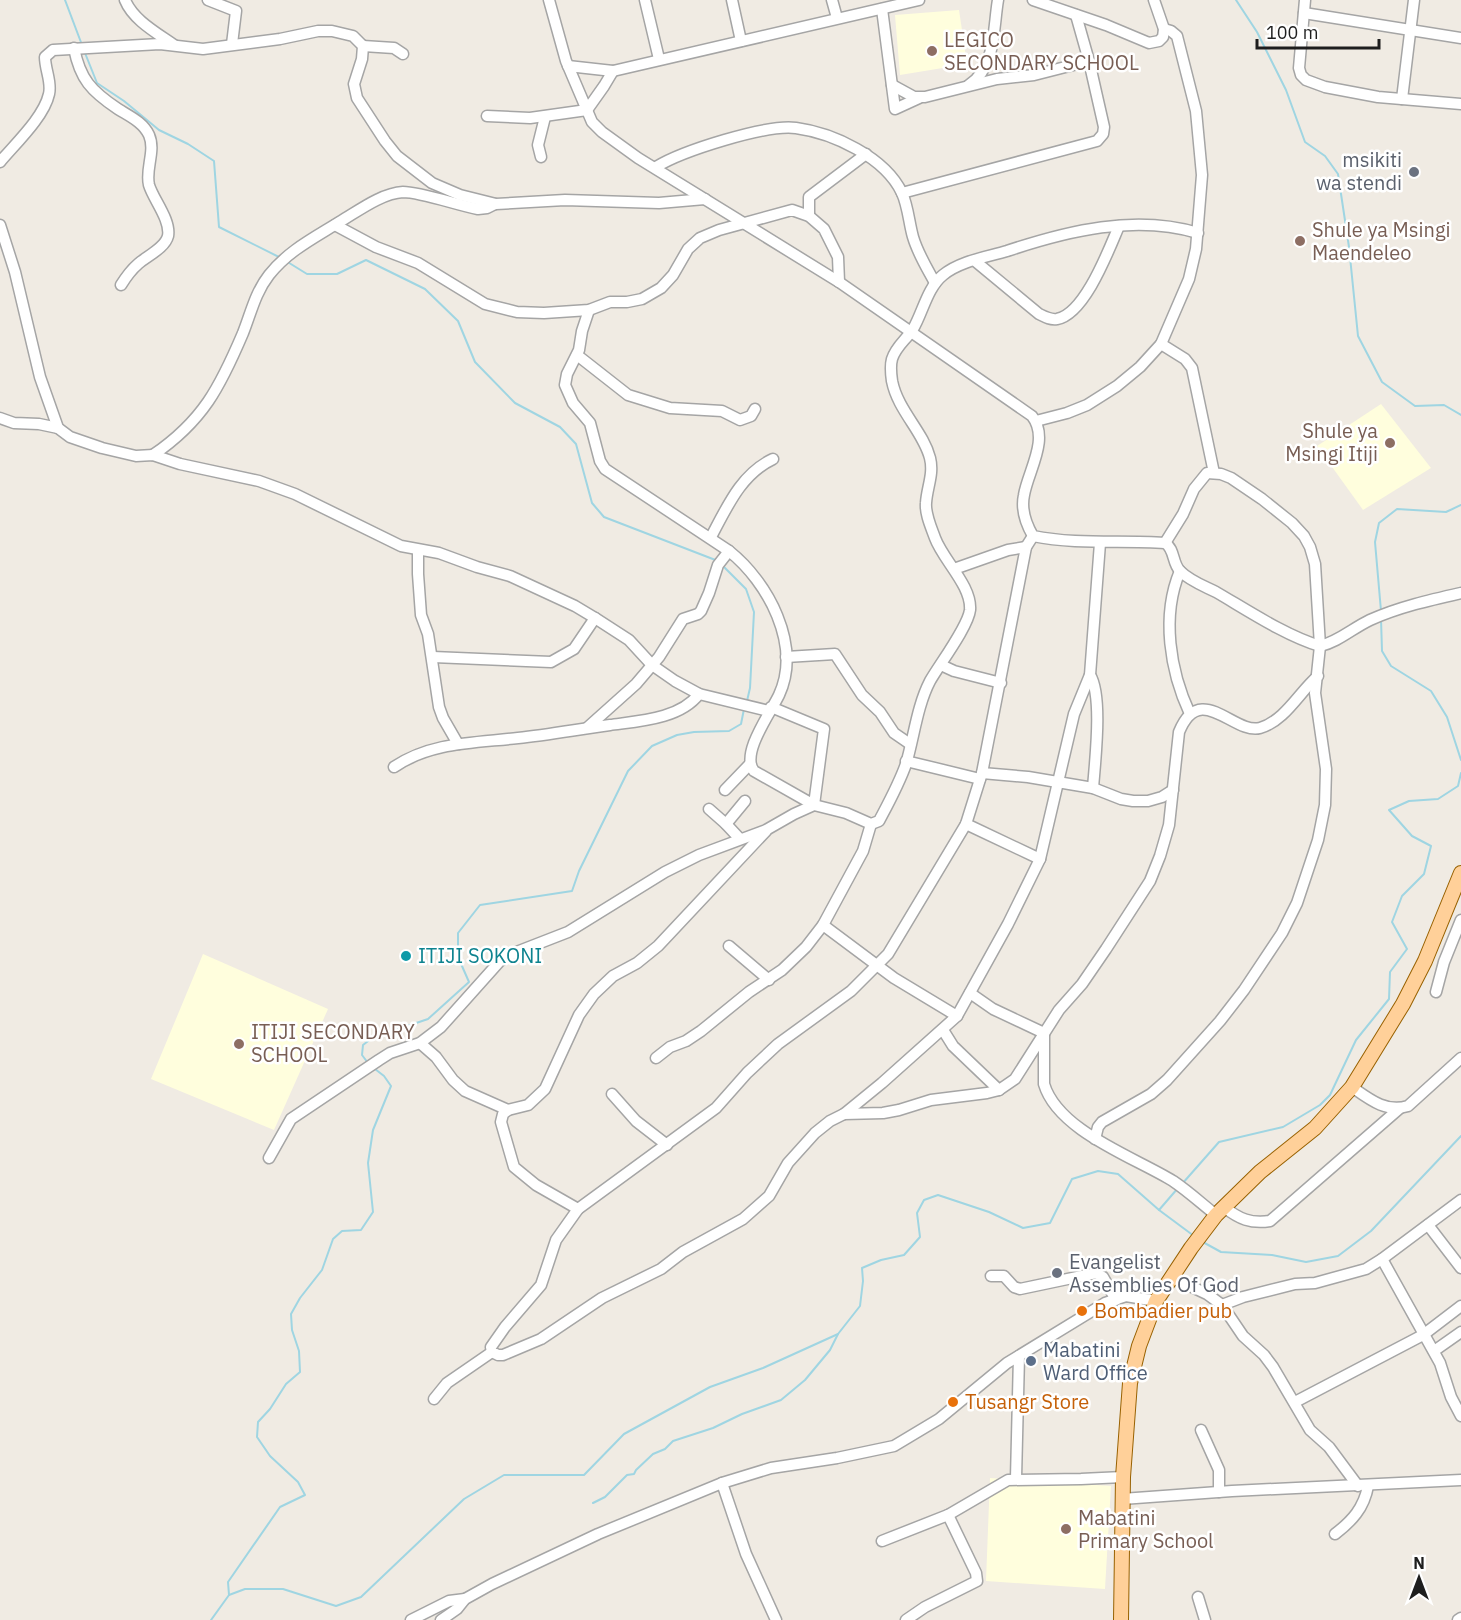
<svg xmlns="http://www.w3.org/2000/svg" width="1461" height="1620" font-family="'IBM Plex Sans',sans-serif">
<rect width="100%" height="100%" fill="#f0ebe3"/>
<g fill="#fffedd">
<polygon points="959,10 967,64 900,75 895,15"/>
<polygon points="1381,404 1431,468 1363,510 1317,446"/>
<polygon points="203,954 328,1009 274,1130 151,1079"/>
<polygon points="990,1478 1111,1486 1105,1589 986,1581"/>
</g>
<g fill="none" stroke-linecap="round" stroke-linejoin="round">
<g stroke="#9fd5e2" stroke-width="2">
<polyline points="65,0 82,45"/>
<polyline points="1236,0 1257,32 1286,90 1305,142 1325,156 1338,174 1349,247 1358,336 1382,382 1415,406 1444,405 1461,415"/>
<polyline points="85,53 97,83 124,101 159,130 188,144 214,161 219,227 281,258"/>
<polyline points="286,261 307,274 337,274 366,260 425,289 458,321 475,362 515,403 560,427 576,444 592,503 604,517 718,561"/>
<polyline points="722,565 746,589 754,612 750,688 747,701"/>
<polyline points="1381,611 1375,542 1379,523 1397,509 1446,512 1461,505"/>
<polyline points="1381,619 1382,651 1391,666 1431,691 1447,717 1461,760"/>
<polyline points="368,1063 362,1055 363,1045 372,1038 428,1019 469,982 458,957 458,933 480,905 572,891 579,871 628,771 652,746 677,735 694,732 729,731 741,724 744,709"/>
<polyline points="1182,1184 1219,1142 1283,1127 1320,1105 1330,1095 1356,1040 1389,999 1390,972 1407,949 1392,922 1402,896 1424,874 1431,846 1412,836 1389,810 1409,801 1438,799 1458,786 1461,773"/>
<polyline points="1159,1210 1178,1188"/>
<polyline points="1201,1241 1221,1252 1272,1255 1306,1262 1338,1256 1371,1231 1461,1136"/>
<polyline points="593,1503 605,1497 627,1475 634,1474 636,1470 653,1454 665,1449 673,1441 713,1428 742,1414 781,1400 805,1380 830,1350 838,1334"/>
<polyline points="229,1595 245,1589 283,1589 336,1606 361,1597 464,1499 504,1475 584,1475 624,1434 710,1387 763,1368 838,1334 860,1306 863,1281 862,1268 881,1260 904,1255 920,1237 917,1213 924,1200 938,1195 989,1212 1023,1228 1050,1223 1072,1179 1098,1171 1118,1174 1159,1210 1194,1236"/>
<polyline points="211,1620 229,1595 228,1582 280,1507 305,1495 298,1482 270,1456 257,1437 258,1422 270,1409 286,1384 300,1372 299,1351 292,1330 291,1314 300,1298 322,1270 333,1239 342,1231 361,1230 373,1212 368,1163 373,1130 391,1086 384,1076 375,1069"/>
</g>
<g stroke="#a5a5a5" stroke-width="13">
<g id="minor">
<path d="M 125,0 C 133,20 157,33 174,45"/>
<polyline points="208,0 236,11 232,44"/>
<path d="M 549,0 L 566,61 L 592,122 L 602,132 L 638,158 L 839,282 L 1032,416 C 1050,439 1028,471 1024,495 C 1021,509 1026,524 1033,536 C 1077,545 1121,540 1165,543 C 1175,549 1172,563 1180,571 C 1190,581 1204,586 1216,592 C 1247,610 1286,636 1320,646 C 1338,642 1353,628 1370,620 C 1399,607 1430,600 1461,593"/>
<polyline points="645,0 659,59"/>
<polyline points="732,0 741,41"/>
<polyline points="832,0 837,18"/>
<polyline points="1033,0 1106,25 1149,43 1159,41 1163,37 1164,29 1154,0"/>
<polyline points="1305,0 1299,68 1301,75 1306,80 1325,87 1378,97 1461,104"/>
<polyline points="882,9 895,109 919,98"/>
<polyline points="1304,13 1461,38"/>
<polyline points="363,46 394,48 403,54"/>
<path d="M 74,48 C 80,79 91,91 118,109 C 129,116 143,122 149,135 C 156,151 145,169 149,185 C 153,199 171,220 168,236 C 165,248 147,256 138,264 C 131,270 126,277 121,285"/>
<polyline points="568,66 613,71 919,0"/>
<polyline points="892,85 914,97 925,97 997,79 1034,75 1089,61"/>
<path d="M 969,85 C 996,67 993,29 998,0"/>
<polyline points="1402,99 1414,0"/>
<polyline points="487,116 530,118 587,110 604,86 613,71"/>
<polyline points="541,157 538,145 545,117"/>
<path d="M 0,162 C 15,144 44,117 49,94 C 52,82 45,70 45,57 L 53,50 L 160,44 L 203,49 L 280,39 L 318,31 L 332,31 L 353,36 L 363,46 L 362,59 L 354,84 L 357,98 L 385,141 L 397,156 L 432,183 L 460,195 L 496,204 L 565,200 L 659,203 L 705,199"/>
<path d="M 656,167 C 682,151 766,124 796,128 C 833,133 885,157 902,193 C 908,206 909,223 913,237 C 918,254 927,268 935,283"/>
<polyline points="902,193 1097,141 1103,134 1104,127 1089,61 1076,15"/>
<polyline points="809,216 809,197 866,154"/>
<polyline points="0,225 15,272 40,377 58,428 70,437 102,448 136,456 153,455 180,464 259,481 295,494 401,546 439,553 477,567 510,576 575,606 595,618 629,640 652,665 675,681 699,694 769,711"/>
<polyline points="335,225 376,247 418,263 485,304 517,312 544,313 589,310 610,302 627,302 642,299 661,288 673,275 688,249 700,238 719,230 792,210 809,216 824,229 838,257 839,282"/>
<path d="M 975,261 L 1039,314 C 1045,317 1050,320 1057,319 C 1085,314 1109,249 1119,226"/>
<path d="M 589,310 L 582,331 L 579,350 L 567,374 L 565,385 L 573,403 L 590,423 L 600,461 L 605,469 L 729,551 C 768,582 802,645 779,695 C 771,712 740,754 754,771 L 814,805 L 824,729 L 771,707"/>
<polyline points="1161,344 1185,359 1192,368 1214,473"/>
<polyline points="577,355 628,395 670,408 722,411 740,420 751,416 755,409"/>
<polyline points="0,418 14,423 39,424 58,428"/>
<polyline points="1036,421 1067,413 1087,405 1117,386 1140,367 1161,344 1189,279 1196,249 1202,175 1196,111 1177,36 1171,31 1164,29"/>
<path d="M 153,455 C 203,421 220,387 243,333 C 251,313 255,293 269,275 C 289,250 314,238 341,221 C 358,211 382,193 403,192 C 421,192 457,205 478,209 L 487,208 L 495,204"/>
<polyline points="1033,536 1026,547 982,773 966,824 888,954 851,991 778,1044 747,1073 716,1108 578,1209 556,1240 541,1285 505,1327 491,1347 492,1352 498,1355 503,1355 541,1339 602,1298 661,1269 683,1252 743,1219 769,1196 788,1163 815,1133 830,1121 844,1114 882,1083 957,1016 1008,924 1040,859 1074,714 1090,675 1100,543"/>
<path d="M 711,537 C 727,507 741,474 773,459"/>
<polyline points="418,550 418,574 421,615 428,634 439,707 443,718 458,744"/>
<polyline points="954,569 1008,550 1026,547"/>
<path d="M 1180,571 C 1161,616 1170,671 1190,714"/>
<polyline points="433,657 551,662 574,649 595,618"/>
<polyline points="786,657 835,654 862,695 880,712 894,733 910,744"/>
<polyline points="941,665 954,671 1001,683"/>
<path d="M 1090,675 C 1103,696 1095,761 1093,788"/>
<polyline points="588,727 636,684 659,657 683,619 698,614 701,611 709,593 718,565 729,551"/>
<polyline points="906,761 980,779"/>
<path d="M 394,767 C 431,742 475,743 518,738 C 549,735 579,729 610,725 C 639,721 680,719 699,694"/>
<polyline points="982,773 1028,777 1093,788 1121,799 1133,801 1148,801 1162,797 1173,790"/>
<polyline points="725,790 750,764"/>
<polyline points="709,809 726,824 740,839"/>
<polyline points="726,824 745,801"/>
<polyline points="966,824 1040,859"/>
<polyline points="823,925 894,978 957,1016"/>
<polyline points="729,946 769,980"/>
<polyline points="1436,992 1444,962 1461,920"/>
<path d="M 970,993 L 993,1009 L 1044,1033 L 1044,1084 C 1058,1131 1134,1157 1173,1181 C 1188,1191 1202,1204 1216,1215"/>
<polyline points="943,1030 953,1046 999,1090"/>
<polyline points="420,1043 436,1057 453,1080 465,1091 508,1110 528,1105 545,1089 579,1015 594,994 613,976 637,963 658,946 766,831"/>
<polyline points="656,1058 670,1047 686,1041 701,1031 749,992 782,970 806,947 823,925 863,851 871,824"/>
<path d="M 1352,1087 C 1369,1099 1386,1113 1408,1106 L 1461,1058"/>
<polyline points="612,1094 636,1121 667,1145"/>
<polyline points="508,1110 503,1114 501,1122 514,1167 536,1185 578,1209"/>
<path d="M 844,1114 L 883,1113 L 899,1110 L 931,1100 L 987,1093 L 999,1090 L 1015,1079 L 1059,1010 L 1082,984 L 1106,949 L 1150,881 L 1160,856 L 1169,825 L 1179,732 C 1200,680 1234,735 1260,728 C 1285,721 1300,691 1318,676"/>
<polyline points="1095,1139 1098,1127 1102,1122 1151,1094 1167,1080 1220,1021 1244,990 1282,933 1297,903 1318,840 1325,805 1326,769 1315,693 1320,646 1315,564 1310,547 1304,536 1292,523 1262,499 1231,478 1221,474 1207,473 1194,489 1183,514 1165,543"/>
<path d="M 269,1158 L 291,1119 L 379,1060 L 390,1053 L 420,1043 L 441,1027 L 500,961 L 514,953 L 568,932 L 665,872 L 699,855 L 766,830 L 794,814 L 814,805 L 846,813 L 871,824 L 879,821 C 889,802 899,784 906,764 C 914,737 917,706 930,681 C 939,665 968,627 970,610 C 972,586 943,560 935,538 C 931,527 925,514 926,503 C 927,487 934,474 930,458 C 923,431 898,411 892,381 C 891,374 890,366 892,359 C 896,346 906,340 913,329 C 923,312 927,288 943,275 C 960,261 987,257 1007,251 C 1067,231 1135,214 1198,233"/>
<path d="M 1224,1207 C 1239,1219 1251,1224 1270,1221 L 1400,1108"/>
<polyline points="1428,1225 1461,1268"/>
<polyline points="1382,1259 1440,1363 1451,1397 1461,1416"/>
<polyline points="991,1276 1004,1276 1014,1287 1020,1289 1096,1273 1103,1277 1116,1300"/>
<polyline points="1171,1277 1207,1294 1222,1305 1243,1336 1264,1355 1273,1367 1310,1430 1329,1447 1358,1486"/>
<polyline points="1222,1305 1243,1297 1295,1284 1315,1283 1366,1269 1382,1259 1461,1200"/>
<polyline points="1434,1351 1461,1332"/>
<polyline points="434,1399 447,1383 492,1352"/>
<polyline points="1295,1402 1423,1335 1461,1306"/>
<polyline points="1201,1430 1219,1470 1219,1492"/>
<polyline points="1016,1478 1019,1356"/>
<polyline points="722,1483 746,1554 776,1620"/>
<polyline points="1122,1499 1232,1491 1461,1480"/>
<path d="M 1335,1534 C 1352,1521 1364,1508 1368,1486"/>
<polyline points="882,1541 948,1515 1008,1480 1081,1479 1123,1477"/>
<polyline points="1198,1597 1205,1620"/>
<polyline points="411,1620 449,1601 465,1599"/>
<polyline points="441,1620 457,1609 465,1599 492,1584 598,1534 722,1483 771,1468 837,1458 894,1446 939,1419 1007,1363 1105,1303 1126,1296 1156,1301"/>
<polyline points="906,1620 925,1607 977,1581 976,1573 948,1515"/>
<polyline points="1458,1620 1461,1618"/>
</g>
</g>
<g stroke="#986100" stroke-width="16">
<polyline id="major" points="1121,1620 1123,1477 1130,1383 1139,1346 1156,1301 1191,1248 1216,1215 1260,1172 1315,1128 1352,1087 1403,1004 1425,961 1461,873"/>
</g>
<use href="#minor" stroke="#fff" stroke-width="10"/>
<use href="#major" stroke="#ffd099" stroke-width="14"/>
</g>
<g fill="#8d6e63" stroke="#fff" stroke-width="2">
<circle cx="932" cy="51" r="6"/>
<circle cx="1300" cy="241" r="6"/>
<circle cx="1390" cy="443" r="6"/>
<circle cx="239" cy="1044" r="6"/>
<circle cx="1066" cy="1529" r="6"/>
</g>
<g fill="#6b7280" stroke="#fff" stroke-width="2">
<circle cx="1414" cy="172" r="6"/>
<circle cx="1057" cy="1273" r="6"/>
</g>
<circle fill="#0f9aa8" stroke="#fff" stroke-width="2" cx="406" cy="956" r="6"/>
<g fill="#e8710a" stroke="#fff" stroke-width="2">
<circle cx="1082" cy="1311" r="6"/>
<circle cx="953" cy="1402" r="6"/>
</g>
<circle fill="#5c6f8a" stroke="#fff" stroke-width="2" cx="1031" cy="1361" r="6"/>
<g text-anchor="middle" stroke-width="5" stroke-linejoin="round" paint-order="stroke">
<g font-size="20" fill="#785e54" stroke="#fff" text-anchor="start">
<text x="944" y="47">LEGICO<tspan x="944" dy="23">SECONDARY SCHOOL</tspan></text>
<text x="1312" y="237">Shule ya Msingi<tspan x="1312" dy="23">Maendeleo</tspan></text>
<text x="1378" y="438" text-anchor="end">Shule ya<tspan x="1378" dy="23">Msingi Itiji</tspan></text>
<text x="251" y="1039">ITIJI SECONDARY<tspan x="251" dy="23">SCHOOL</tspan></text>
<text x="1078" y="1525">Mabatini<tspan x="1078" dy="23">Primary School</tspan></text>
</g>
<g font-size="20" fill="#5b616d" stroke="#fff" text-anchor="end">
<text x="1402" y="167">msikiti<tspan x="1402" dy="23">wa stendi</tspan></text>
<text x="1069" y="1269" text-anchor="start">Evangelist<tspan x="1069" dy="23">Assemblies Of God</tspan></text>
</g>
<g font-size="20" fill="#0d838f" stroke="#fff" text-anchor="start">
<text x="418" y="963">ITIJI SOKONI</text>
</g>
<g font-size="20" fill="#c56008" stroke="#fff" text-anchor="start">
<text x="1094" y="1318">Bombadier pub</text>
<text x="965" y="1409">Tusangr Store</text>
</g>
<g font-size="20" fill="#4e5e75" stroke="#fff" text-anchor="start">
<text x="1043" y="1357">Mabatini<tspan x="1043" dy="23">Ward Office</tspan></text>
</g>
</g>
<g transform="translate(1419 1578)" stroke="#ffffff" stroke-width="4.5" paint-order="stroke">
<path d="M0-4.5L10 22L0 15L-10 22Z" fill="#1e1e1e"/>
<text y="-9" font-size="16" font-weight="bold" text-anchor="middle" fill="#1e1e1e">N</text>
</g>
<path d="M1257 39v9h122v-9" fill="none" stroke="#1e1e1e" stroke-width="3"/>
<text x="1266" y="39" font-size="18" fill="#1e1e1e" stroke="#ffffff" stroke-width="4.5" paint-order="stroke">100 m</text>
</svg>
